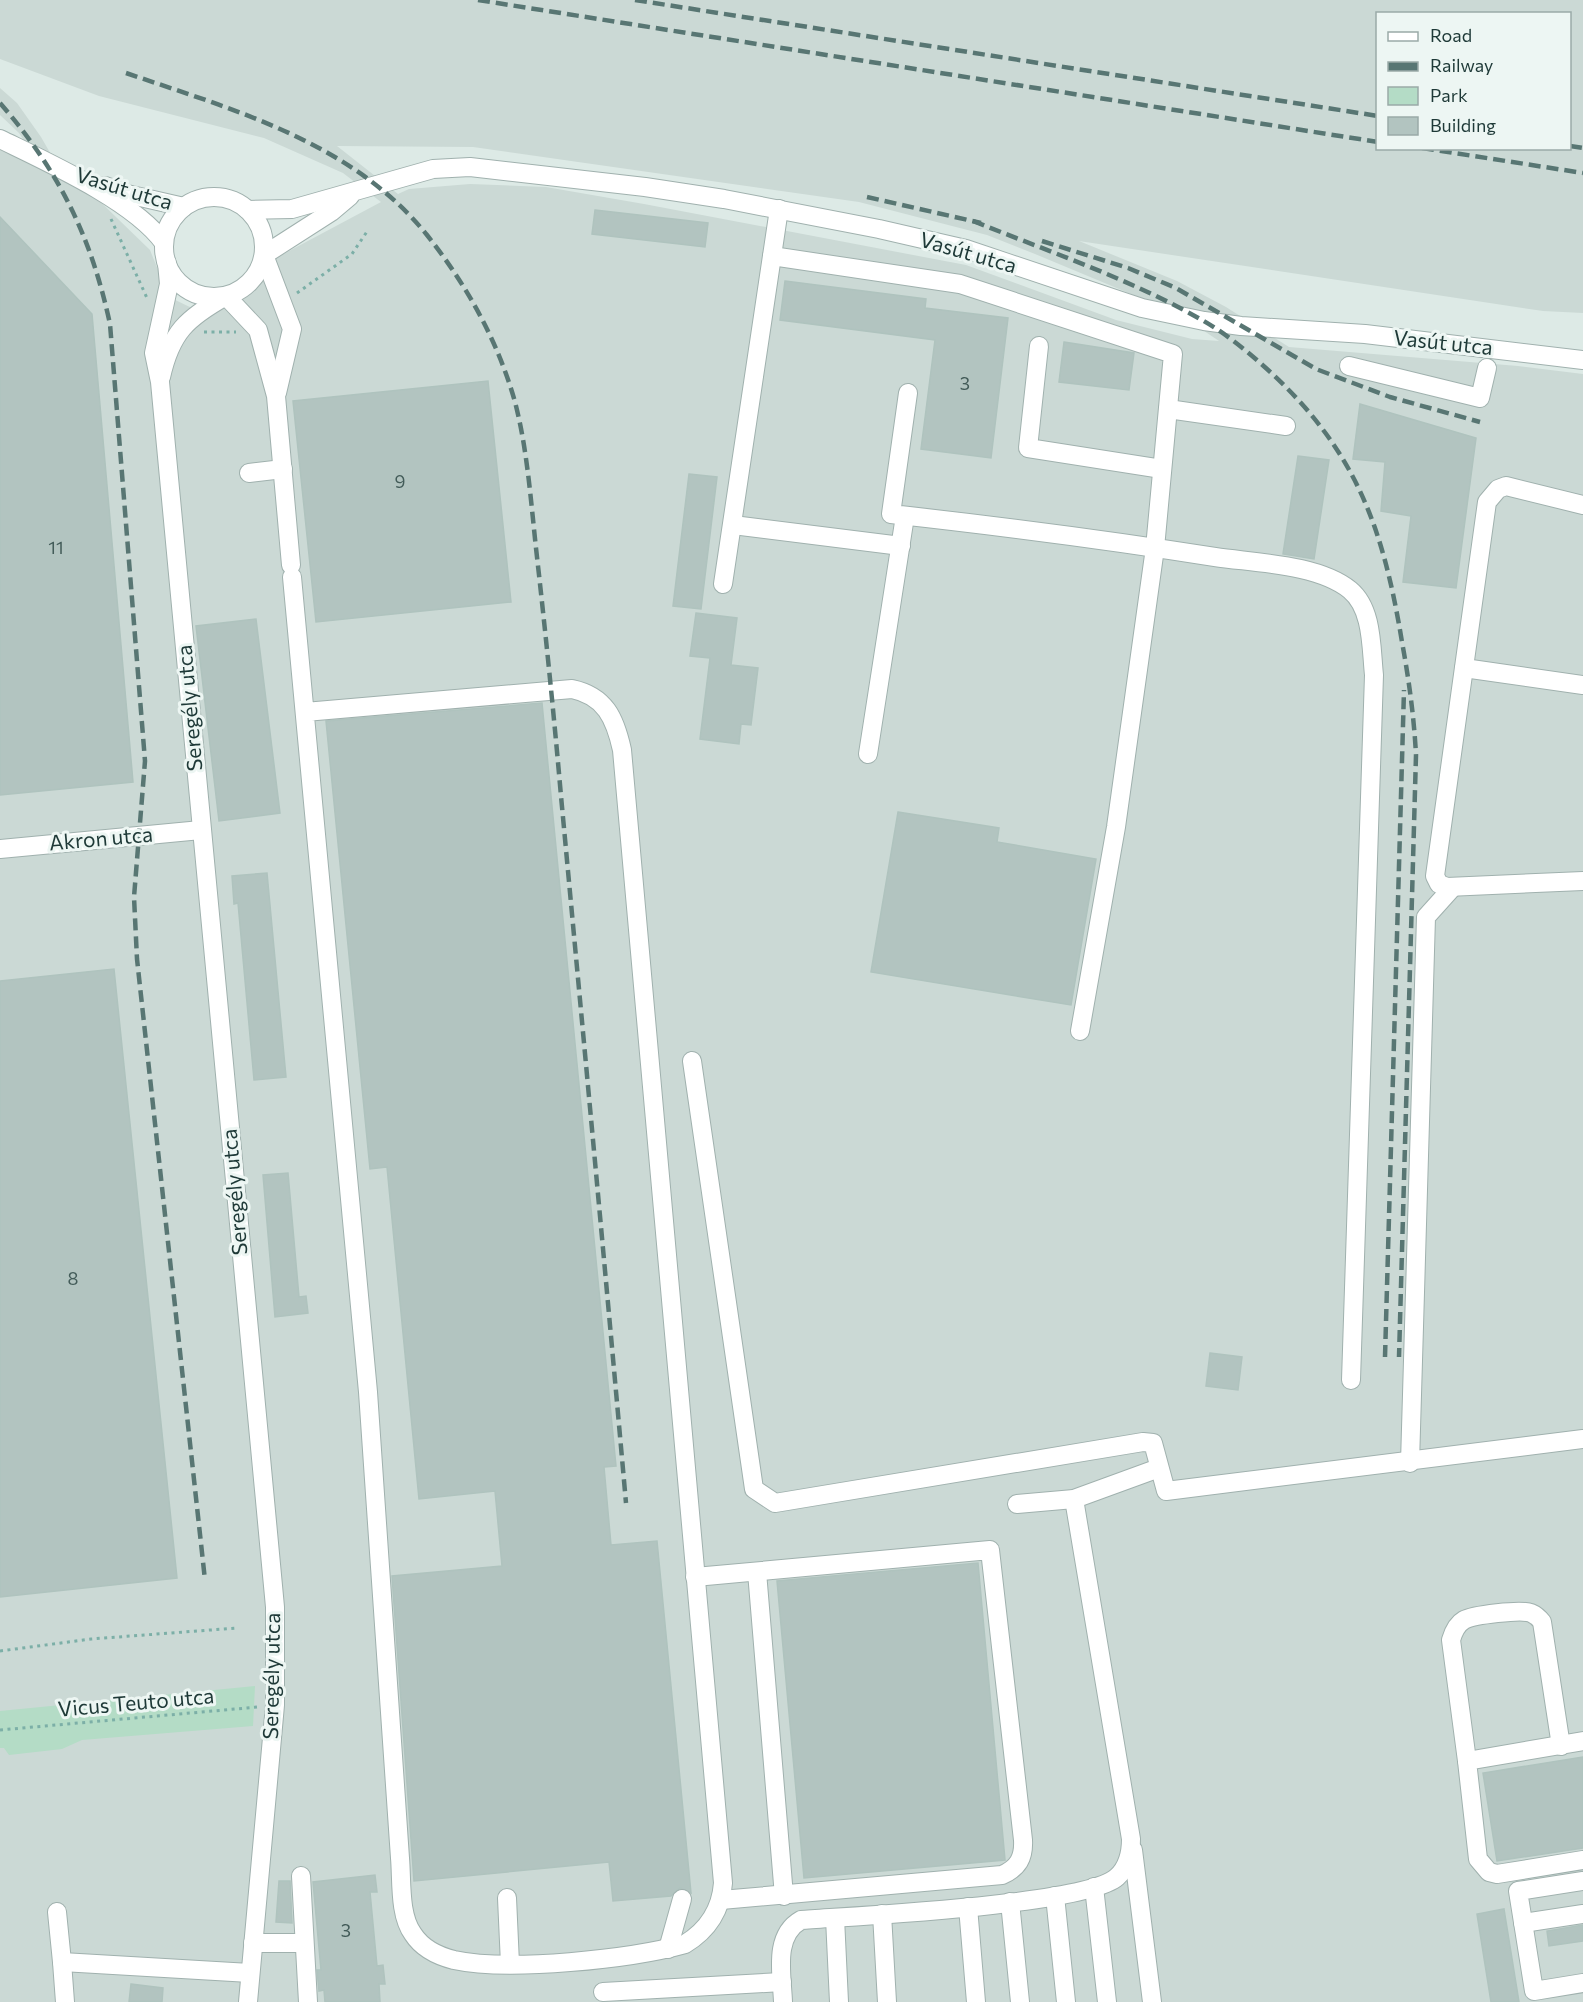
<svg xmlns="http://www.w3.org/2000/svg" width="1583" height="2002" font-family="Commissioner,sans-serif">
<rect width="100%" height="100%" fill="#ddeae6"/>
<path fill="#cbd9d5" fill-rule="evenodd" d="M 0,0 L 1583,0 L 1583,313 L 1543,311 L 1079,241 L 1177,281 L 1226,307 L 1289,347 L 1518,366 L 1583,374 L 1583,2002 L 0,2002 L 0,146 L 40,165 L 19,133 L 0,115 L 0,88 L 17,103 L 41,137 L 64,177 L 84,186 L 150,250 L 169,297 L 194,309 L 229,309 L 264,280 L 276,258 L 381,202 L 343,173 L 264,138 L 99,96 L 0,59 ZM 1378,14 L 1570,14 L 1570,148 L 1378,148 ZM 337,146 L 473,147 L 859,202 L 987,235 L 1035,254 L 1179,314 L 1219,341 L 1192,339 L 1116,320 L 966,265 L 644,204 L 546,187 L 470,184 L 409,189 L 398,194 Z"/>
<polygon fill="#b4dcc6" points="255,1686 253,1726 82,1740 62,1749 9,1755 4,1748 0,1748 0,1711"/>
<g fill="#b2c4c0" stroke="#afc3be" stroke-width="1.5">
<polygon points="595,210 708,223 705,247 592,234"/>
<polygon points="0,217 92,314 133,782 0,795"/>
<polygon points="785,281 926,299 925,308 1008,318 991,458 921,449 935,340 780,320"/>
<polygon points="1064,342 1134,353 1129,390 1059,382"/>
<polygon points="488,381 511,602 316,622 293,401"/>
<polygon points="1360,404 1476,438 1456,588 1403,582 1411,516 1381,511 1385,462 1353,459"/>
<polygon points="1298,456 1329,460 1314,559 1283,554"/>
<polygon points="689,474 717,477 701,609 673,606"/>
<polygon points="696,613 737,618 731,665 758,668 751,725 741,724 739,744 700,739 710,658 690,656"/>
<polygon points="256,619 280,813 219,821 196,626"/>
<polygon points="542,703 616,1466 604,1467 611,1545 657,1541 691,1893 680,1888 671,1896 613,1901 609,1862 414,1881 392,1576 502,1566 495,1491 419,1499 387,1167 370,1169 326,721"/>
<polygon points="898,812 999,828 997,842 1096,859 1071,1005 871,972"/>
<polygon points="267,873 286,1077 254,1080 238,903 234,904 232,876"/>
<polygon points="114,969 177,1578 0,1597 0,981"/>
<polygon points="288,1173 299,1297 306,1296 308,1313 275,1317 263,1175"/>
<polygon points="1210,1353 1242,1357 1238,1390 1206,1386"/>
<polygon points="978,1563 1005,1860 804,1878 777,1581"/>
<polygon points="1583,1757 1583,1848 1497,1861 1483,1773"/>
<polygon points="375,1875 377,1892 370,1892 377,1966 383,1965 385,1984 379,1984 380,2002 325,2002 324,1990 319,1991 317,1970 321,1970 313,1882"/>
<polygon points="279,1881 290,1881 292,1923 276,1922"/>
<polygon points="1504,1909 1519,2002 1491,2002 1477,1914"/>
<polygon points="1583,1925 1583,1941 1549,1946 1547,1931"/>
<polygon points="131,1984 163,1988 162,2002 129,2002"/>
</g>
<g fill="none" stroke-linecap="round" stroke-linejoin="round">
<g stroke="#a0b1ae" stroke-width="20">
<g id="minor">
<path d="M 0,139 C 47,162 134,201 164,243"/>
<polyline points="105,186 127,194 184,207"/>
<circle cx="214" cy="247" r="50"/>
<polyline points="248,210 292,209 433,169 470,167 645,187 724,199 879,229 966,249 1142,308 1204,321 1241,326 1365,334 1583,360"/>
<polyline points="264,255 292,329 277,393"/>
<polyline points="264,255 331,212 350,196"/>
<polyline points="772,256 960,284 1173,354 1155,548 1116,827 1080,1031"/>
<polyline points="167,263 169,284 154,353 160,382 275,1607 275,1705 248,2002"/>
<polyline points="1039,346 1028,448 1162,469"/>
<polyline points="1349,366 1480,398 1487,368"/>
<path d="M 161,377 C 171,332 187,318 226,296 L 258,330 L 276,396 L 291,565"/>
<path d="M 908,393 L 891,514 C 999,526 1108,540 1215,557 C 1255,563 1318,564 1350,590 C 1373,609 1371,648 1374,675 L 1351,1380"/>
<polyline points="1168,409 1286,426"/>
<polyline points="249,473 283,469"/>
<polyline points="1583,505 1506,486 1498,489 1487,502 1435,876 1439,884 1447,887 1583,881"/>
<polyline points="733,525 901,546"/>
<path d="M 292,577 L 368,1392 L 400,1858 C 402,1881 399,1915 413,1934 C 422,1948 438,1956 454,1960 C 509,1972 631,1959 685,1944 C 708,1930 721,1909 723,1883 L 622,750 C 615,718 605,696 572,689 L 305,712"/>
<polyline points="723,584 779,209"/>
<polyline points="1464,668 1583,685"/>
<polyline points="868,754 905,516"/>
<polyline points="0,849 201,830"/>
<polyline points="692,1061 754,1489 775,1503 1143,1442 1153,1443 1166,1491 1583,1439"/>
<polyline points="1410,1463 1426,917 1453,887"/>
<polyline points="1017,1504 1074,1499 1159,1468"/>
<polyline points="757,1572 784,1896"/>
<path d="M 695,1577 L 990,1550 L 1023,1840 C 1024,1858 1018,1868 1002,1875 L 721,1900"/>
<polyline points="1583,1741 1467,1761 1478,1859 1489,1872 1497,1874 1583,1860"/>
<path d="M 1467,1761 L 1451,1640 C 1453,1633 1457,1624 1464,1620 C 1473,1615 1521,1609 1531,1613 C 1536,1615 1539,1618 1542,1622 L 1561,1746"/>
<polyline points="1133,1850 1152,2002"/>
<polyline points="301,1876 308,2002"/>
<polyline points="1583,1881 1518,1891 1534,1991 1583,1983"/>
<polyline points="1094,1887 1107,2002"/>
<polyline points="1055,1896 1066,2002"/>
<polyline points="507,1898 510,1964"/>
<polyline points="1010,1902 1020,2002"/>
<polyline points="968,1907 976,2002"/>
<polyline points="57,1912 62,1962 250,1973"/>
<polyline points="882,1914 887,2002"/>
<polyline points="835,1918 839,2002"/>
<polyline points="1523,1923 1583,1914"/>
<polyline points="253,1943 303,1943"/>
<polyline points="668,1949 682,1899"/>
<polyline points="62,1962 65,2002"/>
<polyline points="603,1992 782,1982"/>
<path d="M 783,2002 C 782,1974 773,1936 801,1920 C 854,1916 1086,1905 1117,1877 C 1128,1867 1131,1853 1131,1839 L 1074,1499"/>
</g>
</g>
<g stroke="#7cafa7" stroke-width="3" stroke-dasharray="3 4.5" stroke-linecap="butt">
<polyline points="111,219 147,298"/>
<polyline points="297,293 352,254 368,230"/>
<polyline points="204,332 236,332"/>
<polyline points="0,1651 91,1639 237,1628"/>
<polyline points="0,1730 258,1707"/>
</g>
<use href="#minor" stroke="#fff" stroke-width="18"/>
<g stroke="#587673" stroke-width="4.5" stroke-dasharray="12 6" stroke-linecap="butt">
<polyline points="478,0 1378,142"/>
<polyline points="635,0 1378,116"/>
<path d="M 126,73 C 234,110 352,142 427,235 C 466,284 498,341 515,402 C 528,452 531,505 537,557 C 546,637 554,716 561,796 C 583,1032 605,1267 626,1503"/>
<path d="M 0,103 C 59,171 91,236 110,324 L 145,761 L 134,897 L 137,959 L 205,1580"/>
<polyline points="1570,146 1583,148"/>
<polyline points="1422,148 1583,173"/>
<polyline points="867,197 981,223"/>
<path d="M 973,221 C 1050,252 1130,279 1202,320 C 1225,333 1247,351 1267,369 C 1356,450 1383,527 1402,642 C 1409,680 1414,717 1416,755 L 1399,1357"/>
<polyline points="1042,241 1128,268 1176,288 1316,369 1390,397 1480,422"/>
<polyline points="1385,1357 1404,690"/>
</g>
</g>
<g text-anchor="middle" stroke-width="6" stroke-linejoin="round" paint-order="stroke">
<g font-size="18" fill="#435c59">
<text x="965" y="390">3</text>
<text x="400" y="488">9</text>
<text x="56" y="554">11</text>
<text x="73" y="1285">8</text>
<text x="346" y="1937">3</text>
</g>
<g font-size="21" fill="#1e3937" stroke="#edf6f3">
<text transform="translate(124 189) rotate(17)" y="7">Vasút utca</text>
<text transform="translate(968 253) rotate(16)" y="7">Vasút utca</text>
<text transform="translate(1443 343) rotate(6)" y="7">Vasút utca</text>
<text transform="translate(190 708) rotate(-95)" y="7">Seregély utca</text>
<text transform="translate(101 839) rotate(-5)" y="7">Akron utca</text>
<text transform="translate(235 1192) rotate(-95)" y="7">Seregély utca</text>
<text transform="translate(272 1676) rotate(-89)" y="7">Seregély utca</text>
<text transform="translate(136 1703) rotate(-5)" y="7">Vicus Teuto utca</text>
</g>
</g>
<rect x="1376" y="12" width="195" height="138" fill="#edf6f3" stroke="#9aaaa8" stroke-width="1.5"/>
<rect x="1388" y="32" width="30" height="9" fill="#ffffff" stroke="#9aaaa8" stroke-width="1.5"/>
<text x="1430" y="42" font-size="18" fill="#1e3937">Road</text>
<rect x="1388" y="62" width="30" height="9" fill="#587673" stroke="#9aaaa8" stroke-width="1.5"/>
<text x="1430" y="72" font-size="18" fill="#1e3937">Railway</text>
<rect x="1388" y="87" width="30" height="18" fill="#b4dcc6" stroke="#9aaaa8" stroke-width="1.5"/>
<text x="1430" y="102" font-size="18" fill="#1e3937">Park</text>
<rect x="1388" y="117" width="30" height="18" fill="#b2c4c0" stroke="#9aaaa8" stroke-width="1.5"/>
<text x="1430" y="132" font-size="18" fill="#1e3937">Building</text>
</svg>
